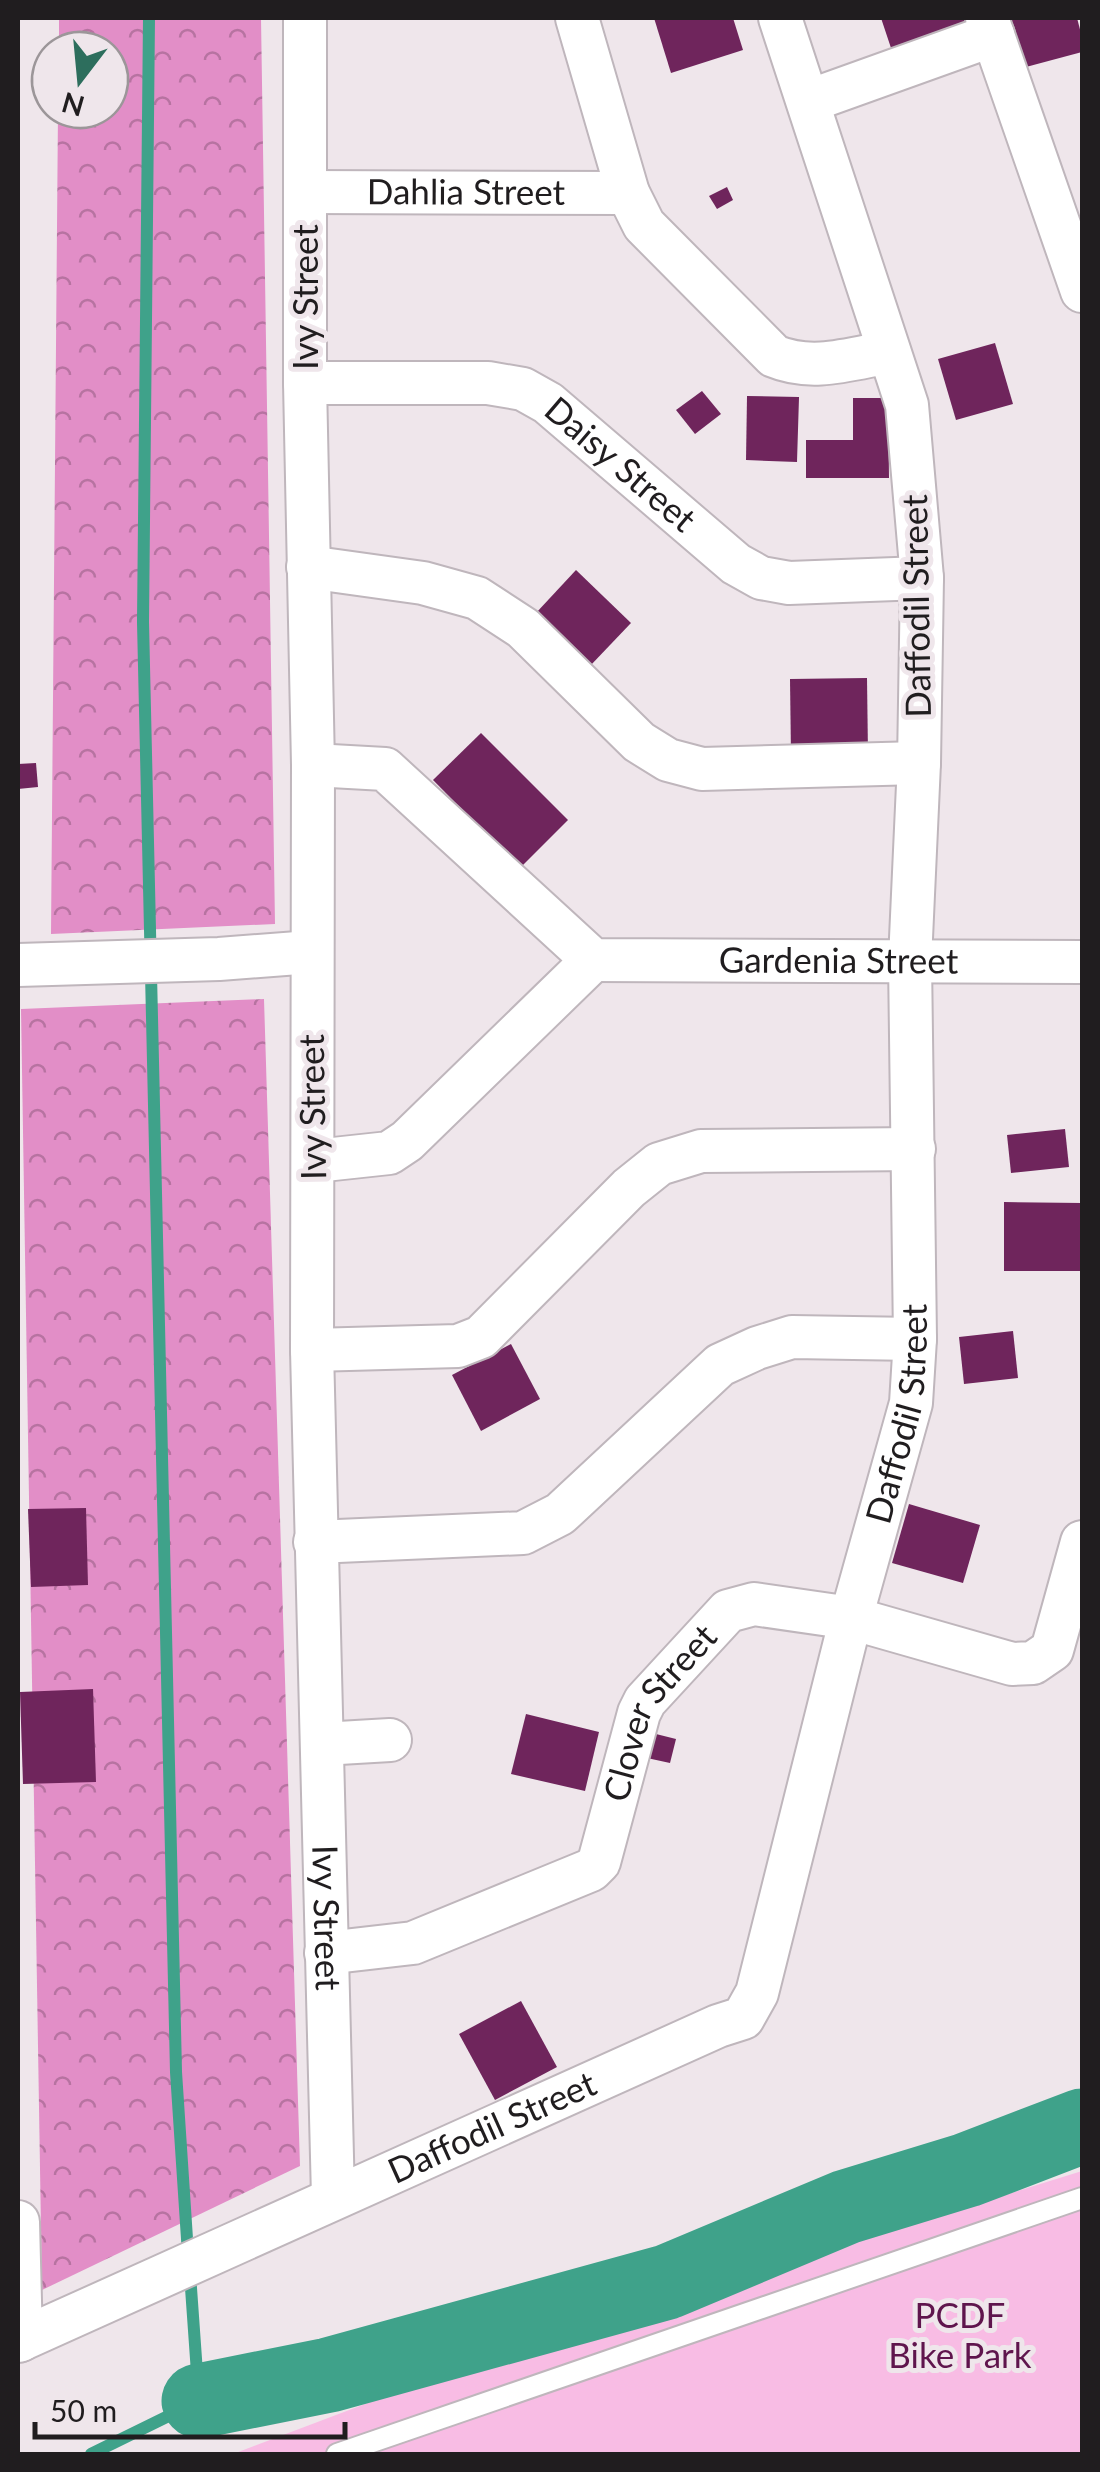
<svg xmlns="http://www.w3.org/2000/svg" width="1100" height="2472" font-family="Lato,sans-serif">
<defs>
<pattern id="forest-crowns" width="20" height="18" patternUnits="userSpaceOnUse" patternTransform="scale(2.5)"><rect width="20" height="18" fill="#e28ec7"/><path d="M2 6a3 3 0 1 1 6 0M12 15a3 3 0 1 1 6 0" fill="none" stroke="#b773a1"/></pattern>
</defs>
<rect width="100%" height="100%" fill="#efe6eb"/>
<g fill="url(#forest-crowns)">
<polygon points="59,18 261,18 275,924 51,934 58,110 110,110 110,50 59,50"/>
<polygon points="264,999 300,2166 42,2290 21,1009"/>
</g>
<polygon fill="#f8bce4" points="1082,2171 1082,2454 233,2454 556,2332 673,2292 780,2265"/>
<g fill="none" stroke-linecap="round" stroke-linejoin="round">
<g stroke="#3fa28a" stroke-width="12">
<polyline points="149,18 143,622 176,2072 188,2254"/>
<polyline points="91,2454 199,2401 190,2274"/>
</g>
<polyline stroke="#3fa28a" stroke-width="75" points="199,2401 329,2375 667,2282 846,2207 967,2170 1082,2126"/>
</g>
<g fill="#6f255c">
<polygon points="654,18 733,18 743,50 671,73"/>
<polygon points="881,18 972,18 977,30 894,57"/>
<polygon points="1008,18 1077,18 1082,37 1082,52 1026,67"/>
<polygon points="727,187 733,200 717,209 709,196"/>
<polygon points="995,343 1013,404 956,420 938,359"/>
<polygon points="702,391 721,414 695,434 676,410"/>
<polygon points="747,396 799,397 797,462 746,460"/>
<polygon points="853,398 888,398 889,478 806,478 806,440 853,440"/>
<polygon points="576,570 631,623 590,666 536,613"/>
<polygon points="867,678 868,755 791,756 790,679"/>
<polygon points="481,733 568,820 520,868 433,780"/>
<polygon points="36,763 38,787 18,789 18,764"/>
<polygon points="1065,1129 1069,1167 1011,1173 1007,1135"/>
<polygon points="1004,1202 1082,1203 1082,1271 1004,1271"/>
<polygon points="1013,1331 1018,1378 964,1384 959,1337"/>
<polygon points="511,1344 540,1399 481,1431 452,1375"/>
<polygon points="909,1504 980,1525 963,1583 892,1563"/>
<polygon points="86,1508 88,1585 31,1587 28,1509"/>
<polygon points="93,1689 96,1782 23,1784 20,1692"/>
<polygon points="526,1714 599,1732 585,1791 511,1774"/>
<polygon points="652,1733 676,1739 670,1763 647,1758"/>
<polygon points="521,2001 557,2067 495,2100 459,2034"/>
</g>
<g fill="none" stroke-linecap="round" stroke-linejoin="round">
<g stroke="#bfb6bc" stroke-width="24">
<polyline id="lane" points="337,2454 1082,2198"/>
</g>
<g stroke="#bfb6bc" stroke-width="46">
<g id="street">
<path id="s1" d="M 305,18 L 305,383 L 313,765 L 312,1350 L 333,2197"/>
<path d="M 577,18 L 628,193 L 644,225 L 774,356 C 812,372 850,359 889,352"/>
<polyline points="987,18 1082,291"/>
<polyline points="809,101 993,35"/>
<path id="s2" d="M 306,192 L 628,193"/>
<path id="s3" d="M 305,383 L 488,383 L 523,389 L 548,403 L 736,564 L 761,578 L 789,583 L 922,578"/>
<polyline points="308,567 423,583 477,598 523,628 639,742 668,760 702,769 919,763"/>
<path id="s4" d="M 313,765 L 385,769 L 593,960 L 1082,962"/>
<polyline points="18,965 219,959 311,952"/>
<polyline points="315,1161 389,1153 407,1141 593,960"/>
<polyline points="312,1350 458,1346 481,1337 629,1188 659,1164 701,1151 914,1149"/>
<polyline points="315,1542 523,1533 560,1514 720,1365 757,1348 792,1337 915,1339"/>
<polyline points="322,1744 390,1740"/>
<path id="s5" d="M 326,1953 L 413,1943 L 591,1870 L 599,1862 L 639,1713 L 645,1701 L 728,1611 L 754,1604 L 851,1618 L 1012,1664 L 1033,1663 L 1052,1650 L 1082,1542"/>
<polyline points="18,2222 21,2340"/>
<path id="s6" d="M 18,2341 L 718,2026 L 743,2018 L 757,1993 L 851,1618 L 911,1403 L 915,1339 L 910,960 L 919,763 L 922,578 L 907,405 L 780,18"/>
</g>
</g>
<use href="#lane" stroke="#fff" stroke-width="20"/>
<use href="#street" stroke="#fff" stroke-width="42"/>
</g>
<g text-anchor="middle" stroke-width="10" stroke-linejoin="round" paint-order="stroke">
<g font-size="35" fill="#201d1f" stroke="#efe6eb">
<text dy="12" stroke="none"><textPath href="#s2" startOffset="160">Dahlia Street</textPath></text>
<text transform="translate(306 297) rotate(-90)" y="12">Ivy Street</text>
<text dy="12" stroke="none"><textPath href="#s3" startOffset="342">Daisy Street</textPath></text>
<text transform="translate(917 606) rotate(-91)" y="12">Daffodil Street</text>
<text dy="12" stroke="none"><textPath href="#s4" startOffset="600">Gardenia Street</textPath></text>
<text transform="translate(313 1107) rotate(-91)" y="12">Ivy Street</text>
<text dy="12" stroke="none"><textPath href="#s6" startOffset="1420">Daffodil Street</textPath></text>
<text dy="12" stroke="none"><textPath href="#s5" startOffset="455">Clover Street</textPath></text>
<text dy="12" stroke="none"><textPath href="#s1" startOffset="1900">Ivy Street</textPath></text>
<text dy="12" stroke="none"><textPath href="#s6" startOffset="520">Daffodil Street</textPath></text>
</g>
<g font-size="35" fill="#5f154d" stroke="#efe6eb">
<text x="960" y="2328">PCDF<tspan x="960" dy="40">Bike Park</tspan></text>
</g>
</g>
<rect width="1100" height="2472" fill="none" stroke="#201d1f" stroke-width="40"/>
<g transform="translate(80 80) rotate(196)"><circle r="48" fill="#efe6eb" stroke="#9c9699" stroke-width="2.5"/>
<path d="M0-8L18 38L0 25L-18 38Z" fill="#2d6e5d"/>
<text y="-15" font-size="28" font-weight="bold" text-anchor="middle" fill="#201d1f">N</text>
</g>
<path d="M35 2422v15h310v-15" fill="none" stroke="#201d1f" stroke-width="5"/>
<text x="50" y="2422" font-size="30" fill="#201d1f" stroke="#efe6eb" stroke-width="8" paint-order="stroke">50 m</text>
</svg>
